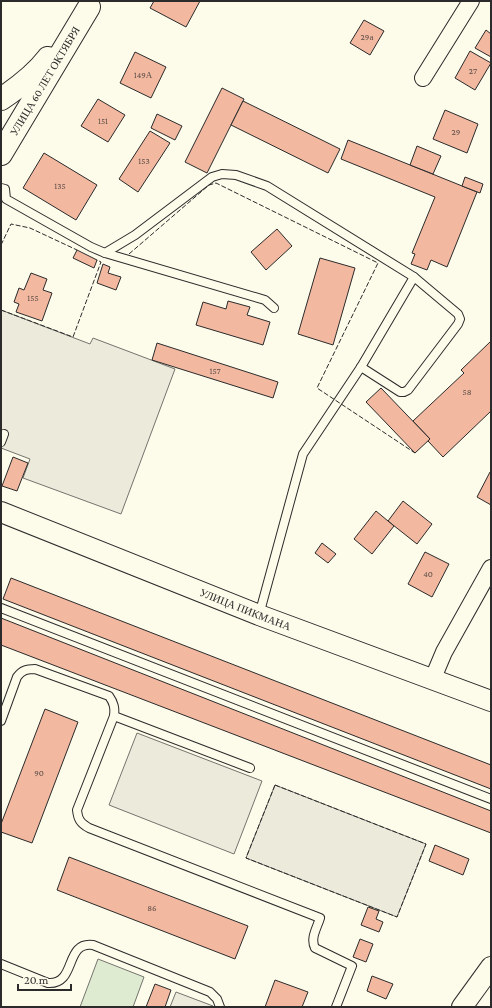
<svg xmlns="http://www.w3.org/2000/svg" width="492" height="1008" font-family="'Crimson Pro',serif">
<rect width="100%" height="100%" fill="#fdfbea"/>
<polygon fill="#deebd1" stroke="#74746e" points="98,959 144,977 133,1007 80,1007"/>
<g fill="#eceadb" stroke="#74746e">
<polygon points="1,310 90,344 93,338 175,369 121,514 23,478 30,459 1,448"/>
<polygon points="137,733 262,781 234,854 109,805"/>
<polygon points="275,785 426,844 397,917 246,858"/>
<polygon points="176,992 213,1006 213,1007 170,1007"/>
</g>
<g fill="#f2b8a0" stroke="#2b2b2b">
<polygon points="154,1 200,1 186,27 150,8"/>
<polygon points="364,20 384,31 370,55 350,43"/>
<polygon points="486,30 491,34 491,57 475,48"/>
<polygon points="470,51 491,63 475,90 455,78"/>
<polygon points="135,52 166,67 151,98 120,83"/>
<polygon points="222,88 244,99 207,173 185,162"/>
<polygon points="98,99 125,115 108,142 81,126"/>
<polygon points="243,101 340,149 328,173 231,125"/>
<polygon points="445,110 478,124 467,153 433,139"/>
<polygon points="157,114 182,126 175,140 151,128"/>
<polygon points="150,131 170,143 138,192 119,179"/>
<polygon points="348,140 477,192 447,267 431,260 427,270 411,264 415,254 412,253 435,197 341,159"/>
<polygon points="417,146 441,156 433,174 410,165"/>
<polygon points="44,153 97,185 76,220 23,188"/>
<polygon points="465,177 483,184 480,193 462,186"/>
<polygon points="277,229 292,246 266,270 251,252"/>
<polygon points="77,250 97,260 94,268 73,258"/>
<polygon points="320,258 355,268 333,345 298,334"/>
<polygon points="103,264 110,267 108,273 121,277 116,290 97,283"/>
<polygon points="31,273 47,279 43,290 52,293 42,321 16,312 19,304 14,302 19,288 24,290"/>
<polygon points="228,301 250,307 247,315 270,322 263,345 196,325 203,302 226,309"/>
<polygon points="491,341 491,411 443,457 428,441 430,439 413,421 464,373 461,370"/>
<polygon points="157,343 278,382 273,398 152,360"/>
<polygon points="381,388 430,439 415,453 366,402"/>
<polygon points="13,457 28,463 17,491 2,486"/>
<polygon points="490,472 491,472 491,505 477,497"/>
<polygon points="403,501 432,524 417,544 388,521"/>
<polygon points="376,511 394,526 372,554 354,539"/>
<polygon points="322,543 336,554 328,563 315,553"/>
<polygon points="425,552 449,564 432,597 408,584"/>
<polygon points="11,578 491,765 491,789 3,599"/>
<polygon points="1,618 491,811 491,833 1,645"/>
<polygon points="45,709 78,722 32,843 1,832 1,824"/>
<polygon points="435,845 469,859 463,875 429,861"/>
<polygon points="69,857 248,926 235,959 57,890"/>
<polygon points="368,907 379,911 376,919 383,922 379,932 361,925"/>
<polygon points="360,939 373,944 366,962 353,957"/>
<polygon points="372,976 393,984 386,999 367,991"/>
<polygon points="275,980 308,992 302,1007 265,1007"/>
<polygon points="155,984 171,990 165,1007 146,1007"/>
</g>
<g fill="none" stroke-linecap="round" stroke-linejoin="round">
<g stroke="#2b2b2b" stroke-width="10">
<g id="service">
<polyline points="1,188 5,189 6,199 91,247 105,253 265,300 274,308"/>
<polyline points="105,253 135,235 212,177 222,174 236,175 267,186 414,277 458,314 460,319 458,324 408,390 404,392 400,392 361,367"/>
<polyline points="1,442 4,434"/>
<polyline points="1,608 491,799"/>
<polyline points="259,615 303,454 361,367 414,277"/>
<polyline points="114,716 250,768"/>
<path d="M 1,721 L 17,677 C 22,670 27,669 35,669 L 109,696 C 114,703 115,708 114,716 L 77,810 C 78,819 80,823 89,828 L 320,918 C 317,928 310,938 315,948 L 352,966 L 336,1007"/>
<path d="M 1,964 L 48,983 C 77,985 64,941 93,945 L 210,992 L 217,999 L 220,1007"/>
</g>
</g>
<g stroke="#2b2b2b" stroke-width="18">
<g id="minor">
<polyline points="423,78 471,1"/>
<polyline points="433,678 444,652 491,568"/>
</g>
</g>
<g stroke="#2b2b2b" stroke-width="22">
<g id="tertiary">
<path id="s1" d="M 1,512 L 259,615 L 491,701"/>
<polyline points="462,1007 491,967"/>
</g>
</g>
<g stroke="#2b2b2b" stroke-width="24">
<g id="secondary">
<path d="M 1,99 C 19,87 35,75 48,58"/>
<path id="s2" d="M 1,154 L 89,7"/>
</g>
</g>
<use href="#service" stroke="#fdfbea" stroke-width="8"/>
<use href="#minor" stroke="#fdfbea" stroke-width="16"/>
<use href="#tertiary" stroke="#fdfbea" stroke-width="20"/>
<use href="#secondary" stroke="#fdfbea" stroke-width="22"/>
<g stroke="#2b2b2b" stroke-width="1" stroke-dasharray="5 2" stroke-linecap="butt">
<polyline points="1,245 11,224 30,228 77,250"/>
<polyline points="129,254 209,185 216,183 378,263 317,388 415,453"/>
<polyline points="1,310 73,337 101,262 97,260"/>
<polygon points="275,785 426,844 397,917 246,858"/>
</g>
</g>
<g text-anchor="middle" stroke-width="3" stroke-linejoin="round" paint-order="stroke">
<g font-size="9" fill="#5d4e48">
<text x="367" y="40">29а</text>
<text x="473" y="74">27</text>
<text x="143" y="78">149А</text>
<text x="103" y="124">151</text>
<text x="456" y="135">29</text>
<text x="144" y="164">153</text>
<text x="60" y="189">135</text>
<text x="33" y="301">155</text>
<text x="215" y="374">157</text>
<text x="467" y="395">58</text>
<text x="428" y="577">40</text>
<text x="39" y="776">90</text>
<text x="152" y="911">86</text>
</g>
<g font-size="11" fill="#2b2b2b" stroke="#fdfbea">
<text dy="4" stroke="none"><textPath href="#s2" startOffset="85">УЛИЦА 60 ЛЕТ ОКТЯБРЯ</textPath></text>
<text dy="4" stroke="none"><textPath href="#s1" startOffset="263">УЛИЦА ПИКМАНА</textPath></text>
</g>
</g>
<rect width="492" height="1008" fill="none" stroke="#2b2b2b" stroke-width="4"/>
<path d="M18 984v6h53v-6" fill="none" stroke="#2b2b2b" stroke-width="2"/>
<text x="24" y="984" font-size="12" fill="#2b2b2b" stroke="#fdfbea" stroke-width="3" paint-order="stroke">20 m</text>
</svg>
